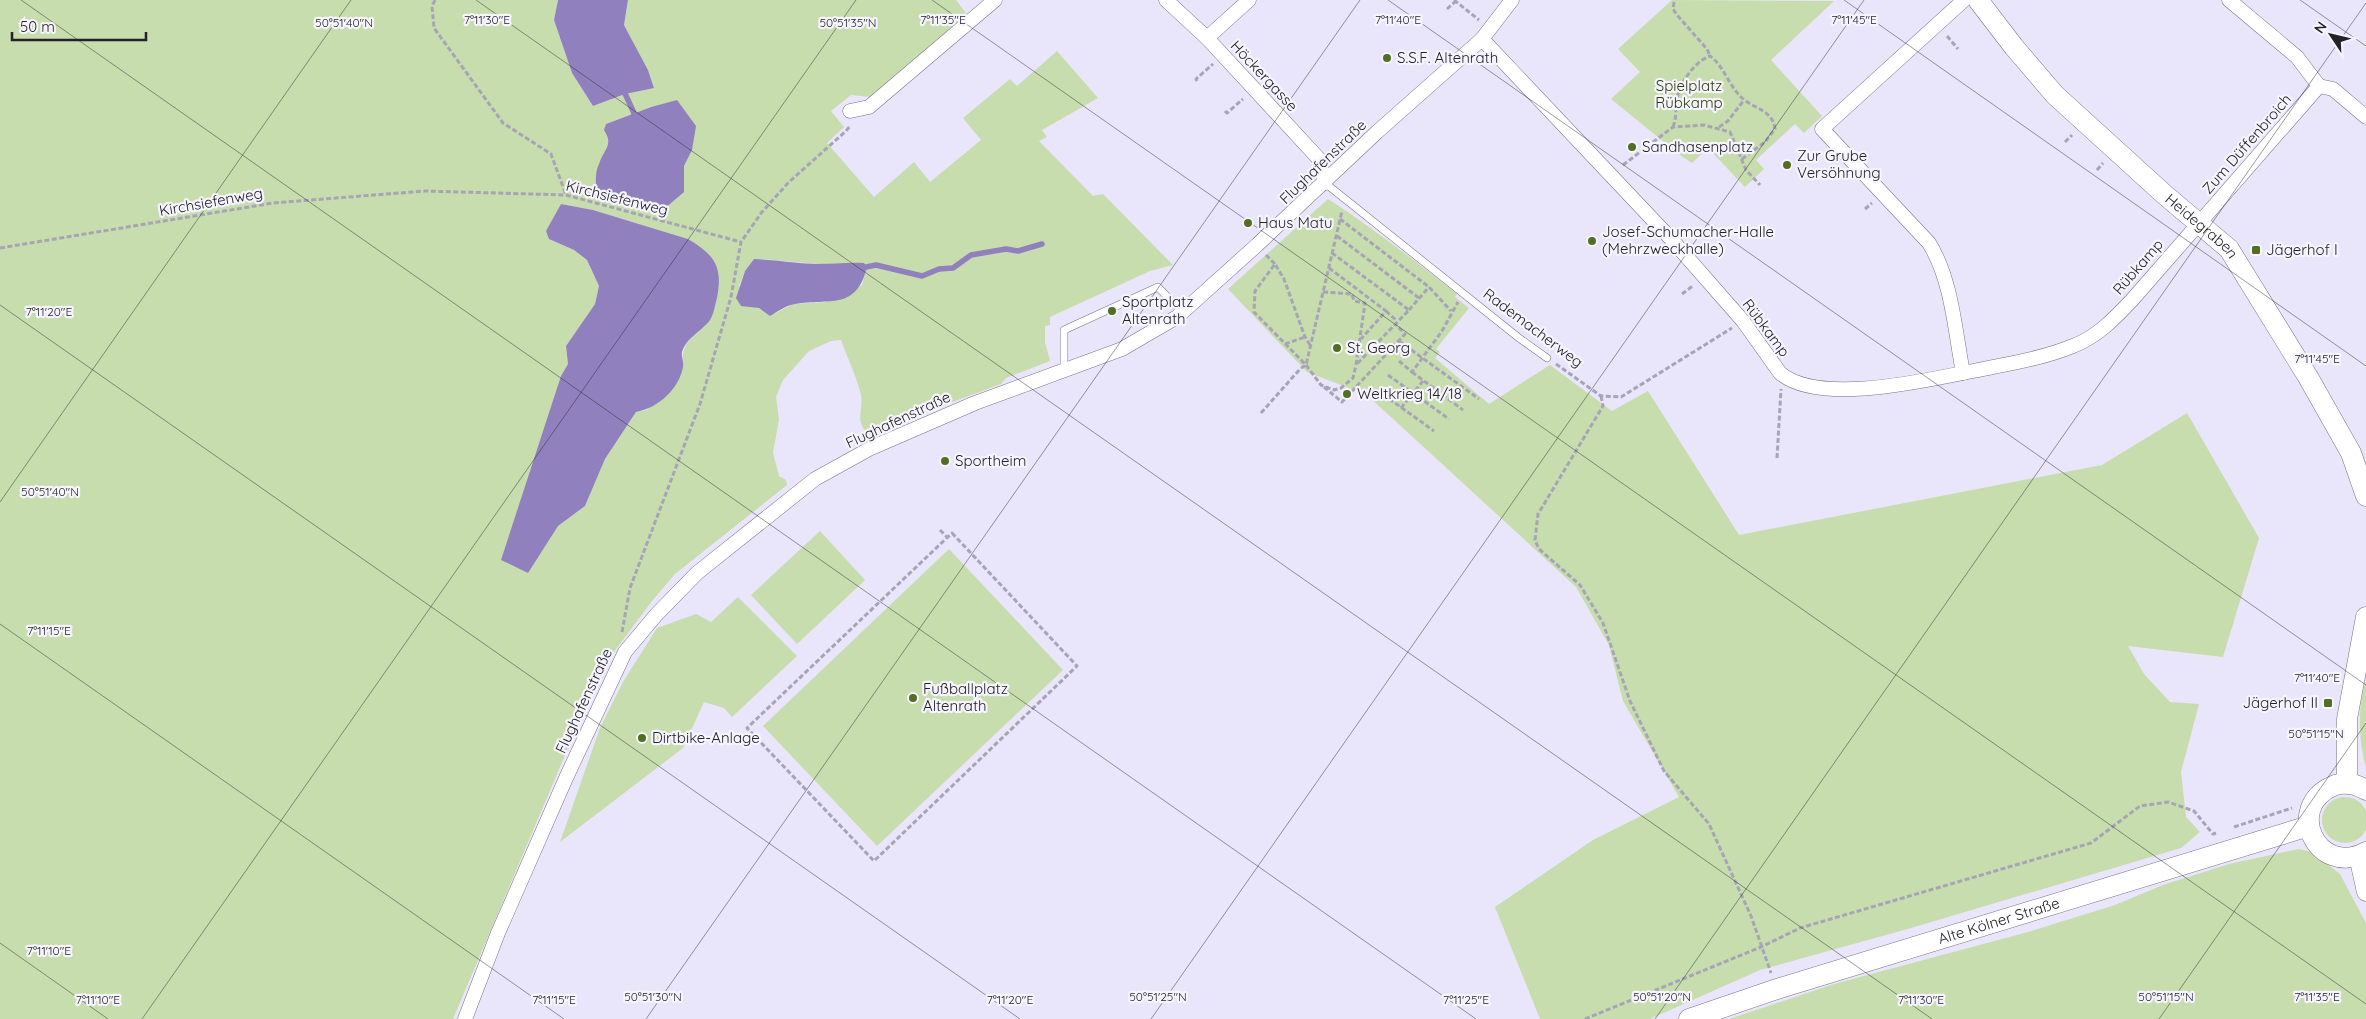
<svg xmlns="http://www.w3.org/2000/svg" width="2366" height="1019" font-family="Quicksand,sans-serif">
<rect width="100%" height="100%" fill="#e9e5fb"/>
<g fill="#c7ddad" fill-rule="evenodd">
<path d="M 0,0 L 558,0 L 554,20 L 572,73 L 593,106 L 625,94 L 654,87 L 648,70 L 624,25 L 628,0 L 956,0 L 968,16 L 871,97 L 851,95 L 831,111 L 844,127 L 827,143 L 874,197 L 914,162 L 930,182 L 981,140 L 963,118 L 1010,79 L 1017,86 L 1057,51 L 1098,98 L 1042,130 L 1047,137 L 1039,141 L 1093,196 L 1103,194 L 1173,265 L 1150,271 L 1050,317 L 1050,325 L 1045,326 L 1045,342 L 1050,361 L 1006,378 L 1001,384 L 931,410 L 873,437 C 852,423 864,412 861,395 C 857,377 847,357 841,340 L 831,341 L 809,351 L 783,380 L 776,397 L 779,419 L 773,453 L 779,476 L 786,480 L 787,485 L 675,574 L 652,601 L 602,668 L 453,1019 L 0,1019 ZM 677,101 L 692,150 L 684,166 L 684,192 L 599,163 L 609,144 L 606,124 L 651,107 ZM 561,204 L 593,210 L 688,239 L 719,285 C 717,296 716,310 710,319 C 697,339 680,337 683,367 L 647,410 L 636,412 L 605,459 L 585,506 L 558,526 L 561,376 L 568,364 L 566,346 L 595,304 L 599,286 L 587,260 L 574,250 L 549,239 ZM 761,259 L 818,264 L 864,263 L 867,267 L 862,285 L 827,302 L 793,304 L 770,316 L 759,308 L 739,286 L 745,271 Z"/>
<polygon points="1672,0 1834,1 1771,60 1822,116 1804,133 1795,124 1756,160 1764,169 1745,187 1708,148 1692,163 1680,155 1611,99 1640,72 1618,49"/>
<path d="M 1328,199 C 1373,228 1415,261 1457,294 L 1455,297 L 1469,308 L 1436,349 L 1440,352 L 1435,358 L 1489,404 L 1550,365 L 1612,411 L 1648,391 L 1739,535 L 2102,465 L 2187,413 L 2259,538 L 2223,657 L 2128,646 L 2144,674 L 2170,702 L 2199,704 L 2181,772 L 2186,817 L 2200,832 L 2181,848 L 1911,928 L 1760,970 L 1650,1019 L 1540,1019 L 1495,907 L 1593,840 L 1679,797 L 1623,701 L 1609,645 L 1576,587 L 1367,395 L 1307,372 L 1228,289 Z"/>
<polygon points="820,531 865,580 797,644 751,595"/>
<polygon points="949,549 1063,670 877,846 763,726"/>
<polygon points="738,597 797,656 732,717 724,708 704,702 683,748 560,842 600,728 623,682 657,628 696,614 711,622"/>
<path d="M 2366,682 L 2366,767 C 2359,747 2357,702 2366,682 Z"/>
<circle cx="2345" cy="820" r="23"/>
<polygon points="2299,849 2312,852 2340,874 2366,923 2366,1019 1729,1019 1834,984 2028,932 2115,905 2163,885 2229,864"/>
</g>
<g fill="#9180be">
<polygon points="558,0 628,0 624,25 648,70 654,88 625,94 593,106 572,73 554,20"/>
<path d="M 677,100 L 696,126 L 692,150 L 684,166 L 684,192 L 664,209 L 604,194 L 596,189 C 596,180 595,172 599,164 C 604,149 614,145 604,130 L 606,124 L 651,107 Z"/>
<path d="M 561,204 L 593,210 L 688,239 C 715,255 723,267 717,298 C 715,305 714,314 710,320 C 701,332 687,337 682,352 C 681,356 684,362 683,367 C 679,389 658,408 636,412 L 605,459 L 585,506 L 558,526 L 528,573 L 501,560 L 561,376 L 568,364 L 566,346 L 595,304 L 599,286 L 587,260 L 574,250 L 549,239 L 546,231 Z"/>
<path d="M 754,259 C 775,260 795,263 816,264 C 832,264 848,262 864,263 L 867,267 C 856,311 830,298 795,304 C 786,305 777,312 770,316 L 759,308 L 741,306 L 736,298 L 745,271 Z"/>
</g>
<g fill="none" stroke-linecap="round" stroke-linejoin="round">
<g stroke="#9180be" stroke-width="5.5">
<polyline points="622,87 634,113 634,121"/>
<polyline points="861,268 876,265 922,276 939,269 953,268 971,255 1006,249 1018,251 1042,244"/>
</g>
<g stroke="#787387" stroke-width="8">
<g id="service">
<polyline points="1325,183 1519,338 1547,358"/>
<polyline points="1064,370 1064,330 1158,287 1182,312"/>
</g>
</g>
<g stroke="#787387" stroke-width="15">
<g id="minor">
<polyline points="1166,0 1207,38 1319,159 1325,183"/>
<polyline points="2229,0 2297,57 2319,86 2333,89 2366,117"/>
<polyline points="1207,38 1249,0"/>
<path d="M 1482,39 L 1672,240 L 1743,321 L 1780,373 C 1819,406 1927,380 1973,371 C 2007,364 2041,359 2073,346 C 2097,337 2115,318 2132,300 L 2319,86"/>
<polyline points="850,111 869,107 995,0"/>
<path d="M 1963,373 C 1955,331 1952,280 1929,243 L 1822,129 L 1964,0"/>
<polyline points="465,1019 498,933 566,778 625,652 656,615 697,573 815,479 871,448 975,403 1122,349 1177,317 1257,245 1377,132 1482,39 1512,0"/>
</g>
</g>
<g stroke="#787387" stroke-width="19">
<polyline id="tertiary" points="2358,856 2366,892"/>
</g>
<g stroke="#787387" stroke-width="21">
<g id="secondary">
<path id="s1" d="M 1978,0 L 2014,47 L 2055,95 L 2165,195 L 2229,249 L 2308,377 L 2351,453 L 2366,496"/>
<polyline points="2347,784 2347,719 2366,617"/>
<path d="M 2366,790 C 2356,784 2344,781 2333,786 C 2284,807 2317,878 2366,852"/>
<path id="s2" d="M 1689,1019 L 1777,989 L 2309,826"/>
</g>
</g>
<g stroke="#a7a4b6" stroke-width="3" stroke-dasharray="5 2.5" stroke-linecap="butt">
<polyline points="435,0 432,6 434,28 503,123 551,154 566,195"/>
<polyline points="1454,0 1479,20"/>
<polyline points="1674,2 1673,9 1677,15 1707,49 1710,56"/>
<polyline points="1447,9 1456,1"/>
<polyline points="1947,36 1958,49"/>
<polyline points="1197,81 1196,79 1213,64"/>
<polyline points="1225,111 1227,113 1243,99"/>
<path d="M 1673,127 C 1677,117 1675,109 1677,99 C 1679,84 1695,61 1710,56 C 1724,66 1729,86 1742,98 C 1754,109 1773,110 1775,129 L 1765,142 L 1742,159"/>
<polyline points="1719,127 1728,121 1744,100"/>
<polyline points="2065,142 2072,135"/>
<polyline points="1623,165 1673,127 1704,125 1730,132 1746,170 1760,185"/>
<polyline points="2097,170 2103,163"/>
<polyline points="1865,209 1872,203"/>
<polyline points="1340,219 1429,287 1451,311"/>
<polyline points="1337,236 1419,298"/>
<polyline points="0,248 273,203 425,191 566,195 741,242"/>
<polyline points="1266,255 1275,264"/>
<polyline points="1329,268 1386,311 1361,339"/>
<polyline points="1323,292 1352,294 1354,301 1365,303 1356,365 1409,310 1332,253"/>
<polyline points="1682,294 1694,285"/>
<polyline points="1409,310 1429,287"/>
<polyline points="1386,311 1397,321"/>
<polyline points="1399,341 1479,399"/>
<polyline points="1285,344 1305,337"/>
<polyline points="1310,345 1305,337 1284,279 1275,264 1255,291 1254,312 1306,365 1321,385 1334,390 1341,388 1353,378 1356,365"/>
<polyline points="1399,361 1412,372 1442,331 1458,302"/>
<polyline points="1556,364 1601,396 1621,397 1732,328"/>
<polyline points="1412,372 1463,410"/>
<polyline points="1388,375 1449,419"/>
<polyline points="1324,387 1342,402 1405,334 1395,324"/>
<polyline points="1377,390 1434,431"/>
<polyline points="1601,396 1603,406 1538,514 1535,540 1539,549 1580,585 1603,623 1630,701 1664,771 1709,824 1751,916 1771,973"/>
<polyline points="1401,408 1423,381"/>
<polyline points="1261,413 1300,369 1306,365 1342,211"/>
<polyline points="1777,458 1781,389"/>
<polyline points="940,530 947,537"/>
<polygon points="952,533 1077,666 874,861 747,728"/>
<polyline points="622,632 630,588 700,404 731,297 741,242 762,212 788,183 846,131 850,126"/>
<polyline points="2234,827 2292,808"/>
<polyline points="1585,1019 1761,947 1800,928 2091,843 2140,806 2168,802 2194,811 2213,834 2216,833"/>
</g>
<use href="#service" stroke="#fff" stroke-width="7"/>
<use href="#minor" stroke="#fff" stroke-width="14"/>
<use href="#tertiary" stroke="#fff" stroke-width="18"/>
<use href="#secondary" stroke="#fff" stroke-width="20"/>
</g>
<path fill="none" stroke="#23212a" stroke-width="1" stroke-opacity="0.45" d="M 21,0 L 1476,1019M 476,0 L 1932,1019M 932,0 L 2366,1004M 1388,0 L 2366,685M 1844,0 L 2366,366M 2300,0 L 2366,46M 0,305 L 1020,1019M 0,502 L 351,0M 0,624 L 564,1019M 0,943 L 108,1019M 142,1019 L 856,0M 646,1019 L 1360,0M 1151,1019 L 1864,0M 1655,1019 L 2366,3M 2159,1019 L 2366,723"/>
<g fill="#516e22" stroke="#f6f4fd" stroke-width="2">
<circle cx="1387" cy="58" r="5"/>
<circle cx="1632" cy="147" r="5"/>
<circle cx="1787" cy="165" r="5"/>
<circle cx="1248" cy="223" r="5"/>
<circle cx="1592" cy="241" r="5"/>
<rect x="2251" y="245" width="10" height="10" rx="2.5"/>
<circle cx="1112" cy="311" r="5"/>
<circle cx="1337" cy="348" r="5"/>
<circle cx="1347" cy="394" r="5"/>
<circle cx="945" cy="461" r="5"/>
<circle cx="913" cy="698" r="5"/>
<rect x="2323" y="698" width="10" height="10" rx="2.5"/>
<circle cx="642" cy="738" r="5"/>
</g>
<g text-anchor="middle" stroke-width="4.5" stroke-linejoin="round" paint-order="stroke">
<g font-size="15" fill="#23212a" stroke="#f6f4fd" text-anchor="start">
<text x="1397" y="63">S.S.F. Altenrath</text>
<text x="1642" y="152">Sandhasenplatz</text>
<text x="1797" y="161">Zur Grube<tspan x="1797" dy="17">Versöhnung</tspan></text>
<text x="1258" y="228">Haus Matu</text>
<text x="1602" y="237">Josef-Schumacher-Halle<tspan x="1602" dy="17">(Mehrzweckhalle)</tspan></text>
<text x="2266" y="255">Jägerhof I</text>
<text x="1122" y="307">Sportplatz<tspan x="1122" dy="17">Altenrath</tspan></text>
<text x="1347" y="353">St. Georg</text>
<text x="1357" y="399">Weltkrieg 14/18</text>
<text x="955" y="466">Sportheim</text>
<text x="923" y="694">Fußballplatz<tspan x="923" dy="17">Altenrath</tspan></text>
<text x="2318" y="708" text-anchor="end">Jägerhof II</text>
<text x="652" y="743">Dirtbike-Anlage</text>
</g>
<g font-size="15" fill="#23212a" stroke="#f6f4fd">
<text transform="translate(1264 76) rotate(47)" y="5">Höckergasse</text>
<text transform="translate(2247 144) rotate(-49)" y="5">Zum Düffenbroich</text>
<text transform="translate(1323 162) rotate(-44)" y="5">Flughafenstraße</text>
<text transform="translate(617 198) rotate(14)" y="5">Kirchsiefenweg</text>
<text transform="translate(211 202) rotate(-10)" y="5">Kirchsiefenweg</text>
<text dy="5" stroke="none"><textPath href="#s1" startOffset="319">Heidegraben</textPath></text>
<text transform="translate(2138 267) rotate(-49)" y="5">Rübkamp</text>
<text transform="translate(1533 328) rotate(37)" y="5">Rademacherweg</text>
<text transform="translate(1766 328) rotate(53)" y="5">Rübkamp</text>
<text transform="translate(898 420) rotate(-25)" y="5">Flughafenstraße</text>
<text transform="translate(584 701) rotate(-65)" y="5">Flughafenstraße</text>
<text dy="5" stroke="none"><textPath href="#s2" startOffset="325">Alte Kölner Straße</textPath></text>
</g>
<g font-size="15" fill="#2a3c0c" stroke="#f6f4fd">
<text x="1689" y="91">Spielplatz<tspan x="1689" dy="17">Rübkamp</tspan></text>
</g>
</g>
<g font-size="12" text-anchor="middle" fill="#23212a" stroke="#f6f4fd" stroke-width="4.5" stroke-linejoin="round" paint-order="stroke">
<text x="943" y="24">7°11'35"E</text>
<text x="1854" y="24">7°11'45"E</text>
<text x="487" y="24">7°11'30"E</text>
<text x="1398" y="24">7°11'40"E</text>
<text x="344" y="27">50°51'40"N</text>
<text x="848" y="27">50°51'35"N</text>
<text x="49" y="316">7°11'20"E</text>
<text x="2317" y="363">7°11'45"E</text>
<text x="50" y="496">50°51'40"N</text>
<text x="49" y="635">7°11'15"E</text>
<text x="2317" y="682">7°11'40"E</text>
<text x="2316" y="738">50°51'15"N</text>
<text x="49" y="955">7°11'10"E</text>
<text x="653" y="1001">50°51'30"N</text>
<text x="1158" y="1001">50°51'25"N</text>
<text x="1662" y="1001">50°51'20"N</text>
<text x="2166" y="1001">50°51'15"N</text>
<text x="2317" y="1001">7°11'35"E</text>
<text x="98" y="1004">7°11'10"E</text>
<text x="554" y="1004">7°11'15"E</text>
<text x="1010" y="1004">7°11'20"E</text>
<text x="1466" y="1004">7°11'25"E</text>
<text x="1921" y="1004">7°11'30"E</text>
</g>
<g transform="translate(2331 35) rotate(305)" stroke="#f6f4fd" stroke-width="4" paint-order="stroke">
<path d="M0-4L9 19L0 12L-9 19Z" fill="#23212a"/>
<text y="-8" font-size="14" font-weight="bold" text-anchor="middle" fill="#23212a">N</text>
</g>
<path d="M12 32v8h134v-8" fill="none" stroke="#23212a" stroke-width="2.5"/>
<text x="20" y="32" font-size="15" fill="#23212a" stroke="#f6f4fd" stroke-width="4" paint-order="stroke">50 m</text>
</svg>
